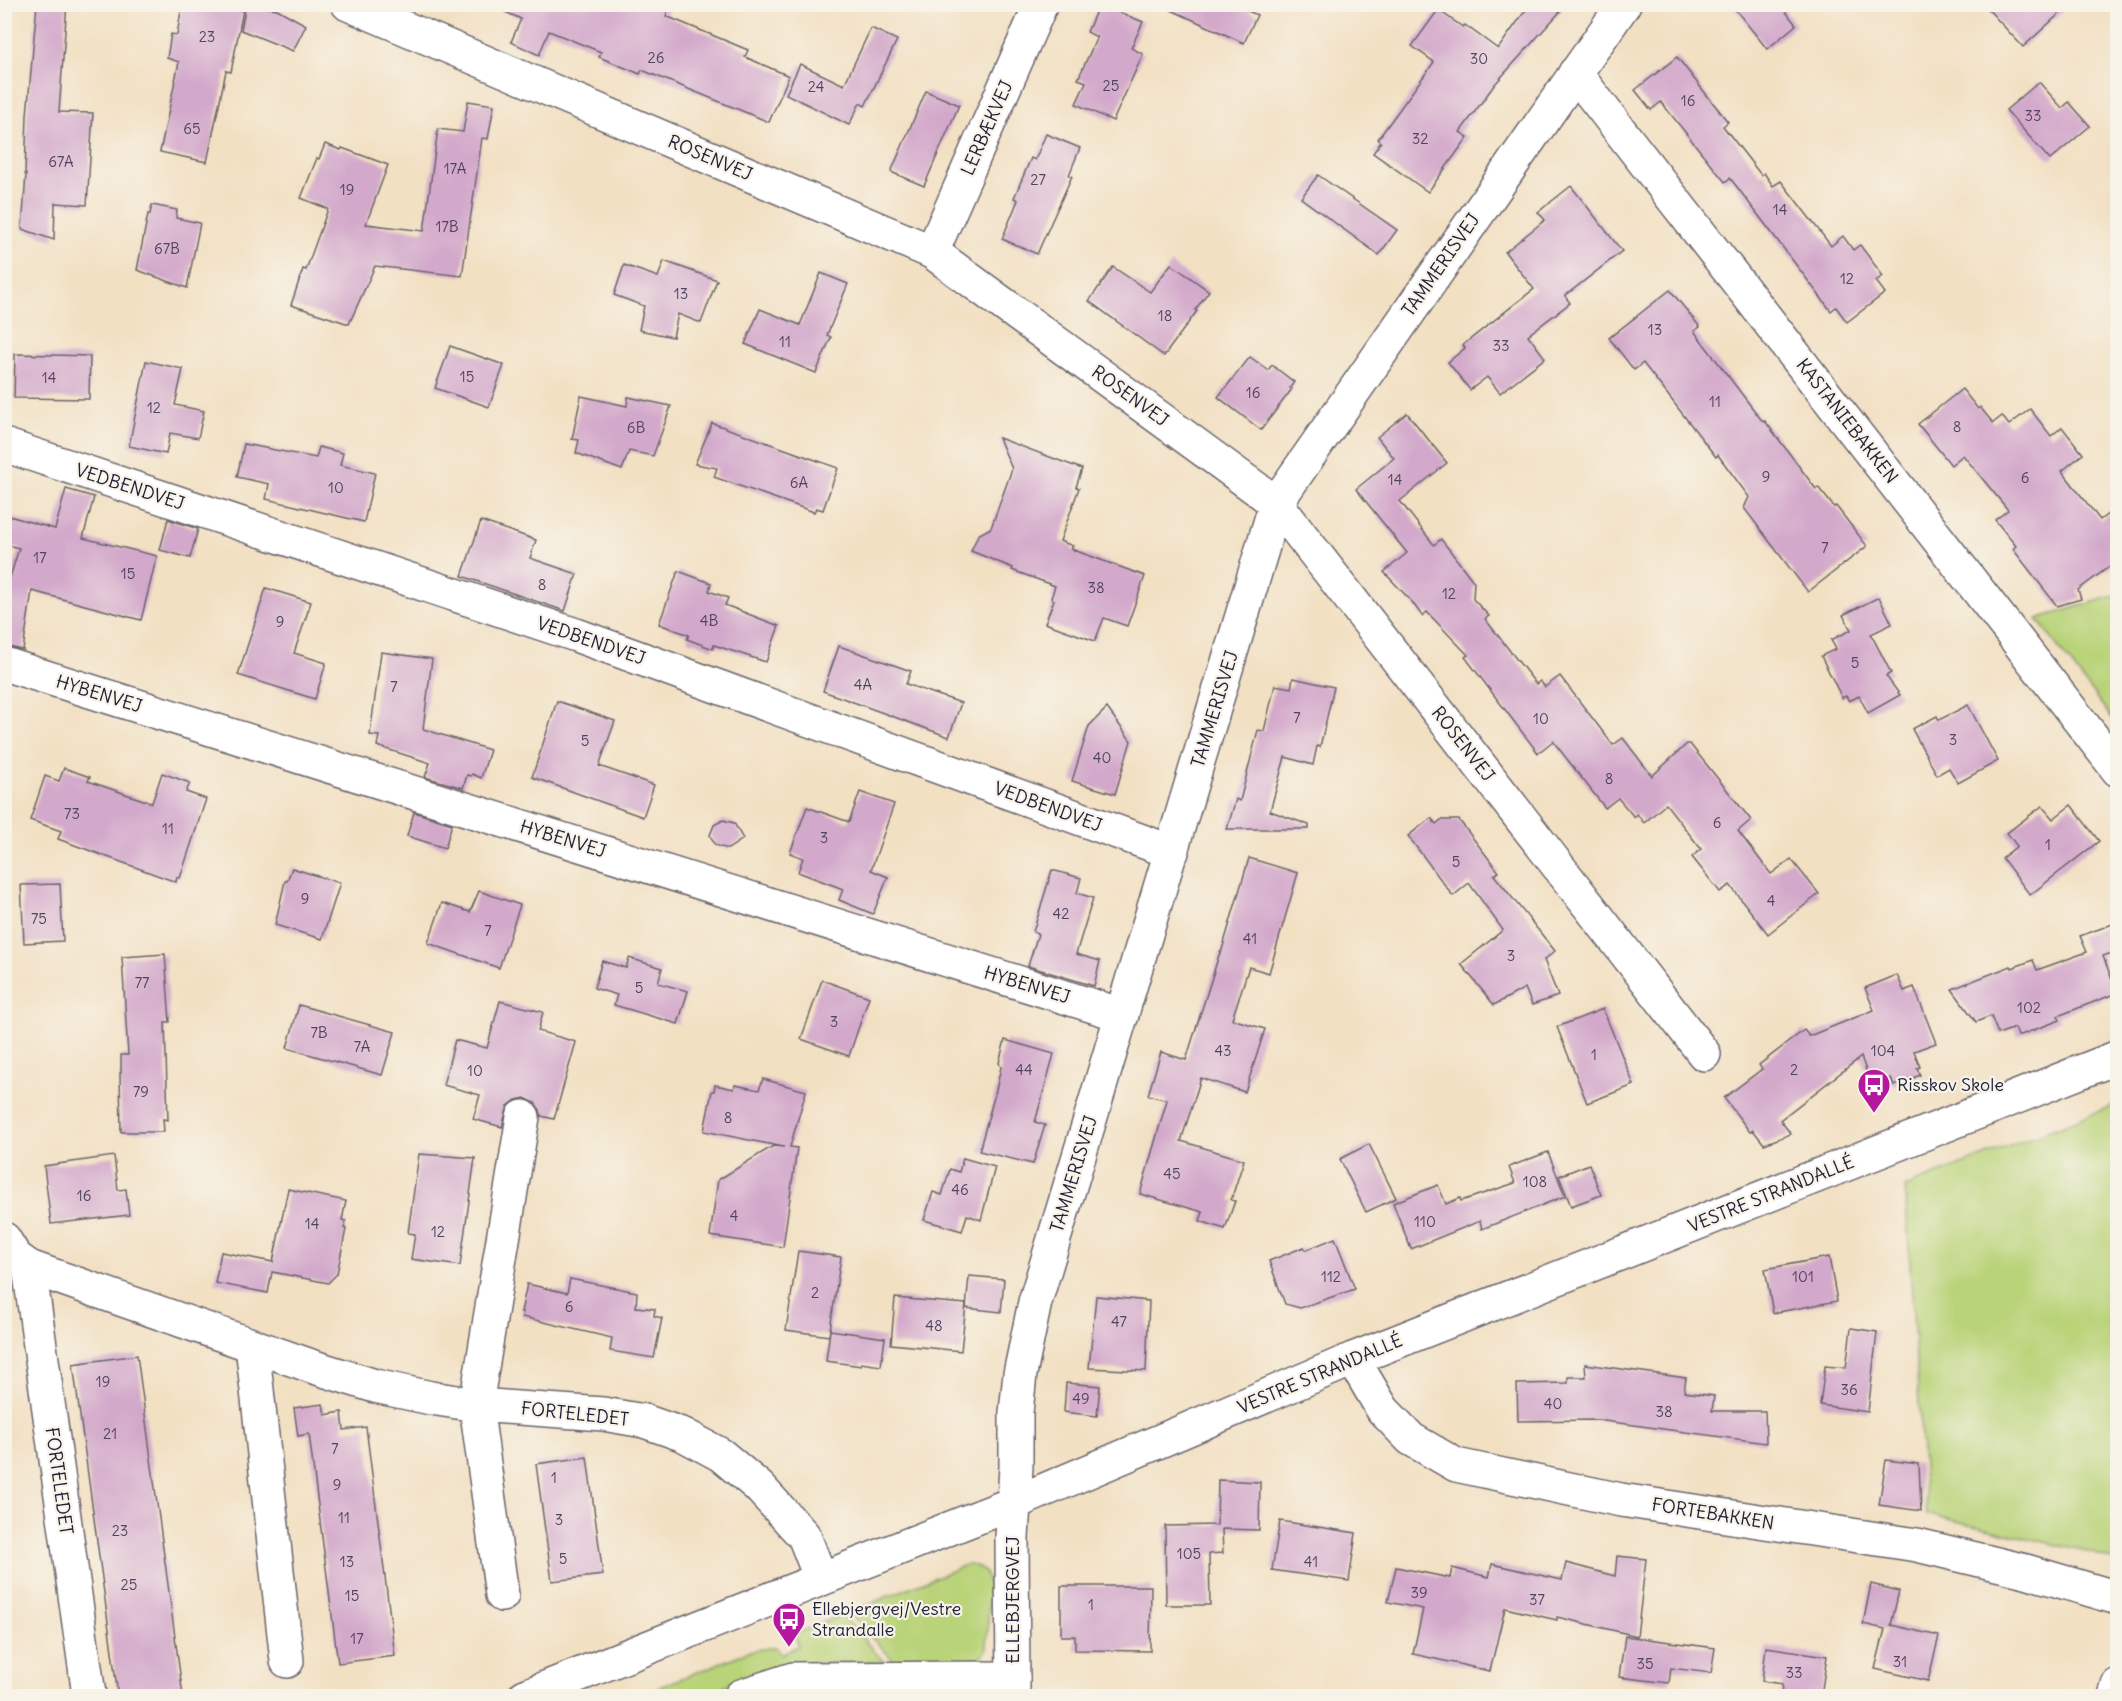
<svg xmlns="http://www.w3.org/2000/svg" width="2122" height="1701" font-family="Delius,sans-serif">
<rect width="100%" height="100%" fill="#f7f3e8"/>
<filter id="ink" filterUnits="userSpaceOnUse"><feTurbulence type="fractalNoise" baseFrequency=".0167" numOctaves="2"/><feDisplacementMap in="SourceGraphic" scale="12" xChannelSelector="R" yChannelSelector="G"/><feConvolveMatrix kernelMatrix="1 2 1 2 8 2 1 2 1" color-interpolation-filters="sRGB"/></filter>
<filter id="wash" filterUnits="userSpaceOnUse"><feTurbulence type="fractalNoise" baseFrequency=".008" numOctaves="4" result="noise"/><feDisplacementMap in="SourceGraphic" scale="24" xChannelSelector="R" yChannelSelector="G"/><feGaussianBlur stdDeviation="1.35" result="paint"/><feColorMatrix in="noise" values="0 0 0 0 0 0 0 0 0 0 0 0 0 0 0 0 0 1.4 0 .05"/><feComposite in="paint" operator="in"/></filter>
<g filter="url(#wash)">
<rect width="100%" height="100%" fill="#f2e0c3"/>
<g fill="#b9d378" stroke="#6e7a5a" stroke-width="1.5">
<polygon points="2117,595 2118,595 2117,725 2037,619"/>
<polygon points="2117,1104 2117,1562 2095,1554 1926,1514 1905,1187"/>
<path d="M 968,1564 C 975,1565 981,1567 985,1573 C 992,1584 987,1634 987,1649 C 985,1654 983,1657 977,1659 C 958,1666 916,1661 894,1661 L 849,1612 Z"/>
<polygon points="842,1615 884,1662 784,1664 766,1669 699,1696 637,1696 750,1651 776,1647 781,1654 798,1646 795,1634"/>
</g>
<g id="blocks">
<g fill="#d3a9cb">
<polygon points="37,4 67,4 59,112 93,113 87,205 55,203 54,240 22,229 26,174 25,174 27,115"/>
<polygon points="210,4 243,10 231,72 226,71 207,162 160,152 179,62 167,58 171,34 177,35 182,5 209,10"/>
<polygon points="246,4 277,9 306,25 293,51 241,30"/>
<polygon points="487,4 670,4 666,16 748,50 745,57 789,76 769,122 642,70 640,74 599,57 601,52 549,31 539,55 511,42 521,19"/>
<polygon points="1099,4 1143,22 1131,48 1143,54 1113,121 1076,104 1086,82 1078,79 1097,37 1087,32"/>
<polygon points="1158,4 1232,4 1257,15 1244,43"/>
<polygon points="1530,4 1567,4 1495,84 1460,132 1468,137 1428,192 1373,153 1381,142 1378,139 1434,62 1412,46 1438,10 1463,27 1465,25 1498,49"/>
<polygon points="1731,4 1780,4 1796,25 1767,49"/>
<polygon points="1983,4 2070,4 2023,47"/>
<polygon points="871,28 897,40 865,106 860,103 849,125 786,94 800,64 844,85"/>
<polygon points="1677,57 1728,122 1723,126 1761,175 1764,173 1773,186 1781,181 1831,246 1843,236 1853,250 1860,245 1883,276 1876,281 1885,293 1847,322 1836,307 1831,311 1737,187 1730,178 1725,182 1661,102 1651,110 1635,90"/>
<polygon points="2039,82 2062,108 2069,102 2090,126 2050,160 2006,110"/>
<polygon points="926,91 959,105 924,186 891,172"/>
<polygon points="468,101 494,105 488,139 482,138 462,276 375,266 349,324 291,305 303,269 306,270 328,209 301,198 317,158 319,159 325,144 341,150 342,148 388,165 366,224 424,231 438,129 463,132"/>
<polygon points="1046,134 1080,148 1069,175 1072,176 1037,254 1002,239 1018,200 1014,198 1031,158 1035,160"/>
<polygon points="1318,175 1397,230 1379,255 1301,198"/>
<polygon points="1571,186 1622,251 1565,296 1570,303 1528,335 1545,358 1500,393 1487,377 1470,390 1448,362 1465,348 1463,345 1534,289 1505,252 1545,220 1538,212"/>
<polygon points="152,205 177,210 176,218 200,223 187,288 137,270 148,214 150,214"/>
<polygon points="664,261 717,280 701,323 678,314 673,337 639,330 644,306 614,295 624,265 658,277"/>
<polygon points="1171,264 1209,291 1195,310 1197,311 1164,356 1089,301 1113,267 1150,292"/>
<polygon points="821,273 848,284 827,335 831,337 816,373 745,344 760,309 800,325"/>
<polygon points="1670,290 1700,327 1694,331 1763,422 1765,421 1816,489 1818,487 1834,507 1836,506 1867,546 1808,592 1744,508 1749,497 1718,455 1716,457 1643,363 1634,370 1609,338"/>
<polygon points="450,346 504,365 489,407 435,388"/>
<polygon points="15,354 90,356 89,399 14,398"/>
<polygon points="1250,357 1268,370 1272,365 1294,382 1290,388 1292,389 1261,430 1218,397"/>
<polygon points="146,361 183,369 175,405 204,411 198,438 170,433 166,454 129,446"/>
<polygon points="1962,389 1978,409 1980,407 1993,423 2002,416 2009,425 2030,409 2051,436 2062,427 2083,454 2062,471 2100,520 2118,506 2118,560 2078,590 2081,599 2057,606 2013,549 2016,546 1995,520 2008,510 1963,455 1951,465 1918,424"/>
<polygon points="581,396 627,406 628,397 671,406 653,456 629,451 622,470 576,453 579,440 572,439"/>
<polygon points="1407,413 1447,463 1400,501 1434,545 1441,539 1474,582 1473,599 1489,616 1485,619 1536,684 1540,681 1545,687 1560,676 1613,745 1623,738 1652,776 1687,744 1690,744 1751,820 1738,831 1771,874 1791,859 1819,894 1768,934 1730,885 1720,892 1692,857 1701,849 1666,804 1644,823 1637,814 1634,817 1618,798 1605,808 1553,741 1538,753 1465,657 1468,655 1427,612 1422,616 1412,602 1384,572 1407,553 1356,489 1394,458 1377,437"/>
<polygon points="712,423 838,468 823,510 816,508 814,512 714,477 717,468 695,464"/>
<polygon points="999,438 1082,469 1076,487 1079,488 1060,541 1073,546 1071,549 1145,576 1127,626 1104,618 1095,641 1045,623 1054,600 1051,598 1055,586 1012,570 1013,568 971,551 978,535 991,528 1012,469"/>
<polygon points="244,444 316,458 319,447 343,453 340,465 375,473 364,522 266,499 269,484 237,477"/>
<polygon points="66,489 94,497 83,538 157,556 141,620 32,591 23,650 4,646 4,597 19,548 4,544 4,530 9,516 55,529"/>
<polygon points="168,519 198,529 190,558 160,550"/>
<polygon points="481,521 536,540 530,558 577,574 565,611 462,576"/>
<polygon points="678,571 711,583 709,591 728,598 725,605 779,626 766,662 714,645 713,649 687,639 689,635 659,624"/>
<polygon points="266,588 311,602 294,653 326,663 315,699 238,675"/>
<polygon points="1879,597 1892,624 1871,634 1891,673 1886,676 1900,695 1868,713 1859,696 1849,701 1846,696 1842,698 1821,656 1836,649 1831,640 1851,630 1843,615"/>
<polygon points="839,646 911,671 906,684 961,703 949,737 823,691"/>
<polygon points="381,652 432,659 423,729 490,750 481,778 472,774 471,776 467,775 463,788 425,777 430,763 377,746 379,736 370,735"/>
<polygon points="1293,678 1334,687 1320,747 1317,746 1313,765 1285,757 1270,811 1309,825 1309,829 1227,829 1236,799 1240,801 1258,730 1264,731 1275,685 1291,688"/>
<polygon points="557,701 615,721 599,766 654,785 643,817 532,777"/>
<polygon points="1968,705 1998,761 1958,783 1949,768 1937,775 1912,729 1937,716 1939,720"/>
<polygon points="1107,708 1131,741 1115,794 1072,781 1089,726"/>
<polygon points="64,768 90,777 88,781 152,803 162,773 190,783 186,792 206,799 180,878 177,877 176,882 58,839 61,831 30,820 45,776 59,781"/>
<polygon points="860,792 894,804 871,870 888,877 873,914 839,900 843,889 798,872 803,858 790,853 807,807 849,822"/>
<polygon points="2071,805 2099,841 2030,895 2002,858 2017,846 2007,833 2042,806 2053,819"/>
<polygon points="414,812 452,824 445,848 407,836"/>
<polygon points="1431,818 1436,824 1441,820 1459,820 1499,872 1494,875 1555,951 1544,960 1558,996 1532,1005 1525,988 1494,1005 1461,964 1503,930 1469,883 1453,896 1408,836"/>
<polygon points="723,820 734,823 743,839 728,849 715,845 710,835 714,825"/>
<polygon points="1249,858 1298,873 1269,973 1249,967 1232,1019 1265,1029 1245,1092 1201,1078 1181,1141 1244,1160 1231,1200 1235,1201 1225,1229 1200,1221 1203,1212 1140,1194 1167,1100 1148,1095 1161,1052 1186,1060 1220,952 1221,953"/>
<polygon points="292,868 340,883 322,939 275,925 285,881 287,881"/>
<polygon points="1052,870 1081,878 1077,893 1093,898 1076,954 1100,961 1094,986 1028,966 1038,934 1033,932"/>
<polygon points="60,884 63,941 24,943 21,885"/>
<polygon points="479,891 520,905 499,968 428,943 442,903 470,912"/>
<polygon points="2118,922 2118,951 2103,956 2117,993 2058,1016 2060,1020 2018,1036 2015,1028 1998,1034 1991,1016 1976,1022 1952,989 2011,966 2012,968 2033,960 2037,970 2087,952 2080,936"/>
<polygon points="165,954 170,1022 165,1022 168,1120 163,1119 164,1132 121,1132 120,1073 121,1073 121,1055 128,1055 122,957"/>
<polygon points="629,958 662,968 658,983 688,991 678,1024 614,1005 617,995 594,988 602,961 626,968"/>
<polygon points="1897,975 1904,991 1914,987 1936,1043 1914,1051 1920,1067 1917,1068 1920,1075 1894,1086 1891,1078 1872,1086 1861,1057 1780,1120 1791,1134 1764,1144 1753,1130 1750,1132 1724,1098 1762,1069 1759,1065 1804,1030 1809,1036 1874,1010 1865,988"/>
<polygon points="822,980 869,997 849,1056 801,1039"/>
<polygon points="500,1001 543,1012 538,1031 576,1042 554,1119 541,1116 540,1110 535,1103 525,1098 516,1100 508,1106 502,1127 473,1119 480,1095 443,1085 455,1040 487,1048"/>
<polygon points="299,1005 395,1032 382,1075 287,1048"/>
<polygon points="1603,1009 1634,1085 1587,1103 1557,1027"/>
<polygon points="1005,1040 1054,1054 1035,1122 1045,1125 1033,1164 979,1151 996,1090 1001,1067 999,1063"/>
<polygon points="763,1079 806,1091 790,1147 797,1148 783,1247 710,1236 718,1180 773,1146 784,1147 704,1131 712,1091 714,1091 715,1085 734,1089 735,1085 759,1090"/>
<polygon points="1369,1144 1396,1198 1366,1212 1340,1159"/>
<polygon points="1548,1152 1565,1196 1482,1229 1480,1221 1411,1249 1393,1203 1438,1185 1446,1204 1460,1198 1461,1201 1515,1183 1509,1167"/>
<polygon points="419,1154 475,1158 460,1266 411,1259 415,1234 408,1233"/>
<polygon points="114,1156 118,1190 126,1189 129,1215 51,1224 44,1166"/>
<polygon points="963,1158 995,1167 981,1220 967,1215 962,1231 924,1220 933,1192 942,1195 950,1169 959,1172"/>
<polygon points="1589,1164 1601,1195 1571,1206 1559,1176"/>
<polygon points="288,1189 346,1201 342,1220 346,1221 344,1228 346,1229 337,1274 328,1283 272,1272 268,1293 215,1283 221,1252 273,1262"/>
<polygon points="1335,1238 1355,1289 1300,1308 1285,1304 1269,1261 1304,1247 1306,1250"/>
<polygon points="798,1251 841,1257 829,1336 786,1330"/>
<polygon points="1829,1257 1837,1301 1773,1313 1765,1269"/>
<polygon points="969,1276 1004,1279 1001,1312 966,1308"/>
<polygon points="570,1279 637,1292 636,1307 655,1309 654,1316 662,1318 654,1358 610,1351 612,1338 522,1317 523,1312 521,1312 527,1284 567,1293"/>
<polygon points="1096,1296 1149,1301 1146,1371 1089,1368"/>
<polygon points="895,1298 966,1304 961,1351 891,1344"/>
<polygon points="1851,1328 1877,1332 1868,1412 1820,1405 1825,1366 1846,1368"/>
<polygon points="830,1330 885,1338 881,1366 861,1363 861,1366 826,1361"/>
<polygon points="137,1355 183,1696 118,1696 73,1364"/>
<polygon points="1585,1364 1686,1378 1684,1392 1714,1396 1712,1411 1765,1411 1766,1443 1597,1420 1518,1421 1517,1384 1568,1383 1568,1377 1586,1377"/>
<polygon points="1066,1383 1100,1386 1097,1416 1064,1412"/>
<polygon points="323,1404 325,1415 342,1412 344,1430 366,1427 395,1656 338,1663 309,1434 298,1436 294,1408"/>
<polygon points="587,1457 603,1575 552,1581 536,1464"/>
<polygon points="1886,1460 1919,1464 1921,1511 1879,1505"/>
<polygon points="1218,1480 1260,1482 1259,1530 1222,1529 1223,1553 1209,1554 1210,1605 1166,1605 1165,1526 1217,1525"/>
<polygon points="1280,1521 1356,1533 1349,1581 1272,1570"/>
<polygon points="1617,1556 1646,1559 1637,1636 1557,1617 1557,1620 1505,1608 1490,1671 1413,1654 1423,1609 1388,1602 1396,1567 1450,1578 1452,1568 1489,1577 1492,1564 1562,1580 1566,1563 1615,1576"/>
<polygon points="1871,1584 1899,1591 1891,1625 1939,1636 1928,1681 1875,1669 1885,1629 1863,1624"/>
<polygon points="1061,1586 1151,1586 1150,1651 1075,1650 1075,1636 1061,1636"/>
<polygon points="1625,1636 1715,1648 1711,1673 1671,1668 1669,1683 1619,1677"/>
<polygon points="1766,1647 1827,1656 1821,1696 1781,1696 1782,1684 1762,1681"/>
</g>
</g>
</g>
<g filter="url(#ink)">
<use href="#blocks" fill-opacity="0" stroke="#6b646b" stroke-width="1.5"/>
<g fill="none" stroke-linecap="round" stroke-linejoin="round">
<g stroke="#6b646b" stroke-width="36">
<g id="minor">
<polyline points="348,4 932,252 1276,503 1704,1054"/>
<polyline points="1575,73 2118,770"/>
<polyline points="932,252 1041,4"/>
<polyline points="4,445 576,635 1172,852"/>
<polyline points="4,664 1122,1015"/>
<polyline points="4,1239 15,1257 29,1267 314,1367 375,1386 431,1398 476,1405 603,1414 644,1421 684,1435 721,1455 759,1487 804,1536 821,1579"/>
<polyline points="29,1267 89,1695"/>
<polyline points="252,1345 287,1661"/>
<polyline points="1353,1359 1383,1410 1411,1439 1456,1465 1621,1500 1917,1545 2026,1571 2118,1598"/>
<polyline points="502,1595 476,1405 523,1117"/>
<polyline points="525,1696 1014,1503 1353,1359 2118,1057"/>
<polyline points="741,1696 793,1679 1013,1678"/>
<polyline points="1013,1696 1012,1538 1016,1467 1016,1412 1020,1374 1035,1302 1276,503 1624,4"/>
<polyline points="2115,1696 2118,1685"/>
</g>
</g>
<use href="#minor" stroke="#fff" stroke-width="33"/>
<polyline stroke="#22223b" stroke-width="1.5" points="4,1692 5,1696"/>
</g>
</g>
<defs>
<g id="bus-pin" transform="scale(1.725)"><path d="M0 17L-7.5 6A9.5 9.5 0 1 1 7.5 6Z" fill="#b5179e" stroke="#f7f3e8"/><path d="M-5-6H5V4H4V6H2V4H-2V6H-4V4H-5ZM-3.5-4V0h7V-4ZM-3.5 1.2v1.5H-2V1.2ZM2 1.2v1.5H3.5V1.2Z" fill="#fff"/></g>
</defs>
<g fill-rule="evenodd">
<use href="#bus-pin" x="1874" y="1085"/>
<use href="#bus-pin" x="789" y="1619"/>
</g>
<g text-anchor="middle" stroke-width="4.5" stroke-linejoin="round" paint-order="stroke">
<g font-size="15" fill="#4e445f">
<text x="207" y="42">23</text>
<text x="656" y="63">26</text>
<text x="1479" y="64">30</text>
<text x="1111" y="91">25</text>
<text x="816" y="92">24</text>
<text x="1688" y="106">16</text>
<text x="2033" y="121">33</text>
<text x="192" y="134">65</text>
<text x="1420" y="144">32</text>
<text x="61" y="167">67A</text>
<text x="455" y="174">17A</text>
<text x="1038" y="185">27</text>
<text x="347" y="195">19</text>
<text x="1780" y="215">14</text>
<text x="447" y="232">17B</text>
<text x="167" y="254">67B</text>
<text x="1847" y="284">12</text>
<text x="681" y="299">13</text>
<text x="1165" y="321">18</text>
<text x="1655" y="335">13</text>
<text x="785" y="347">11</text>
<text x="1501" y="351">33</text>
<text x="467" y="382">15</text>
<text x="49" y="383">14</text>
<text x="1253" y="398">16</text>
<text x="1715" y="407">11</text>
<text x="154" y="413">12</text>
<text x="1957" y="432">8</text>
<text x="636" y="433">6B</text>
<text x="1766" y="482">9</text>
<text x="2025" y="483">6</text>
<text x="1395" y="485">14</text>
<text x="799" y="488">6A</text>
<text x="336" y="493">10</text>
<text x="1825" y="553">7</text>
<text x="40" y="563">17</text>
<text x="128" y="579">15</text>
<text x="542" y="590">8</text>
<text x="1096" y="593">38</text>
<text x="1449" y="599">12</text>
<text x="709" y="626">4B</text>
<text x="280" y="627">9</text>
<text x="1855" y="668">5</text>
<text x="863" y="690">4A</text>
<text x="394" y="692">7</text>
<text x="1297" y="723">7</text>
<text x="1541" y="724">10</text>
<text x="1953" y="745">3</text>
<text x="585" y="746">5</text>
<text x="1102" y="763">40</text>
<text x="1609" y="784">8</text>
<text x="72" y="819">73</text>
<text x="1717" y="828">6</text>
<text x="168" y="834">11</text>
<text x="824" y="843">3</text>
<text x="2048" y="850">1</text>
<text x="1456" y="867">5</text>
<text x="305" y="904">9</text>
<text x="1771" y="906">4</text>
<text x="1061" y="919">42</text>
<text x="39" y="924">75</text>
<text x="488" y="936">7</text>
<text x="1250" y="944">41</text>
<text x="1511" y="961">3</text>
<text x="142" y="988">77</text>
<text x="639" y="993">5</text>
<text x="2029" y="1013">102</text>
<text x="834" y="1027">3</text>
<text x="319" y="1038">7B</text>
<text x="362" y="1052">7A</text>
<text x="1223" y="1056">43</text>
<text x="1883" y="1056">104</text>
<text x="1594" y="1060">1</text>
<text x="1024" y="1075">44</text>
<text x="1794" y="1075">2</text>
<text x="475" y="1076">10</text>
<text x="141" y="1097">79</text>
<text x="728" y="1123">8</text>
<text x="1172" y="1179">45</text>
<text x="1535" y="1187">108</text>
<text x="960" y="1195">46</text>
<text x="84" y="1201">16</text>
<text x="734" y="1221">4</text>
<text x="1425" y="1227">110</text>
<text x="312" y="1229">14</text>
<text x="438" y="1237">12</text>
<text x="1331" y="1282">112</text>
<text x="1803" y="1282">101</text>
<text x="815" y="1298">2</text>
<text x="569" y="1312">6</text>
<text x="1119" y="1327">47</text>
<text x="934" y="1331">48</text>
<text x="103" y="1387">19</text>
<text x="1849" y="1395">36</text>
<text x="1081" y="1404">49</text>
<text x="1553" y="1409">40</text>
<text x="1664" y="1417">38</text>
<text x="110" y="1439">21</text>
<text x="335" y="1454">7</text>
<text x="554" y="1483">1</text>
<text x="337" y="1490">9</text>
<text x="344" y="1523">11</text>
<text x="559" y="1525">3</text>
<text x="120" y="1536">23</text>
<text x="1189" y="1559">105</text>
<text x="563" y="1564">5</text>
<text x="347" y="1567">13</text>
<text x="1311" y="1567">41</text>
<text x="129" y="1590">25</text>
<text x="1419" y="1598">39</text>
<text x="352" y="1601">15</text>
<text x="1537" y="1605">37</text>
<text x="1091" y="1610">1</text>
<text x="357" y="1644">17</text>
<text x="1900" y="1667">31</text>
<text x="1645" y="1669">35</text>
<text x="1794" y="1678">33</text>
</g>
<g font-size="18" fill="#22223b" stroke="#f7f3e8">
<text transform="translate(987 128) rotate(-66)" y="6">LERBÆKVEJ</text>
<text transform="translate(710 158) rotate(23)" y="6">ROSENVEJ</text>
<text transform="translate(1441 265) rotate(-55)" y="6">TAMMERISVEJ</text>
<text transform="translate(1130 396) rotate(36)" y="6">ROSENVEJ</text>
<text transform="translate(1847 421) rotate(52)" y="6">KASTANIEBAKKEN</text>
<text transform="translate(130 487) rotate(18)" y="6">VEDBENDVEJ</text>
<text transform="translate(591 641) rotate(19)" y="6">VEDBENDVEJ</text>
<text transform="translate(99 694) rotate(17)" y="6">HYBENVEJ</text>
<text transform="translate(1215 709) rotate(-73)" y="6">TAMMERISVEJ</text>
<text transform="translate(1463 744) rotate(52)" y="6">ROSENVEJ</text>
<text transform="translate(1048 807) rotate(20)" y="6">VEDBENDVEJ</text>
<text transform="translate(563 839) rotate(17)" y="6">HYBENVEJ</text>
<text transform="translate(1027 985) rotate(17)" y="6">HYBENVEJ</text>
<text transform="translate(1074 1174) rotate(-73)" y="6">TAMMERISVEJ</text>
<text transform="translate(1771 1194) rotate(-22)" y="6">VESTRE STRANDALLÉ</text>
<text transform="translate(1320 1374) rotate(-23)" y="6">VESTRE STRANDALLÉ</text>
<text transform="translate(575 1414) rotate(6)" y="6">FORTELEDET</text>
<text transform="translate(59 1481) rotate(82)" y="6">FORTELEDET</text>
<text transform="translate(1713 1514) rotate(9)" y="6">FORTEBAKKEN</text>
<text transform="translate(1013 1600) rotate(-90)" y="6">ELLEBJERGVEJ</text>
</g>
<g font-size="18" fill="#22223b" stroke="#f7f3e8" text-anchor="start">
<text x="1897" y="1091">Risskov Skole</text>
<text x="812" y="1615">Ellebjergvej/Vestre<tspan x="812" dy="21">Strandalle</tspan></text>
</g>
</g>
<rect width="2122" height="1701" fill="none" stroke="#f7f3e8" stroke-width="24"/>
</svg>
